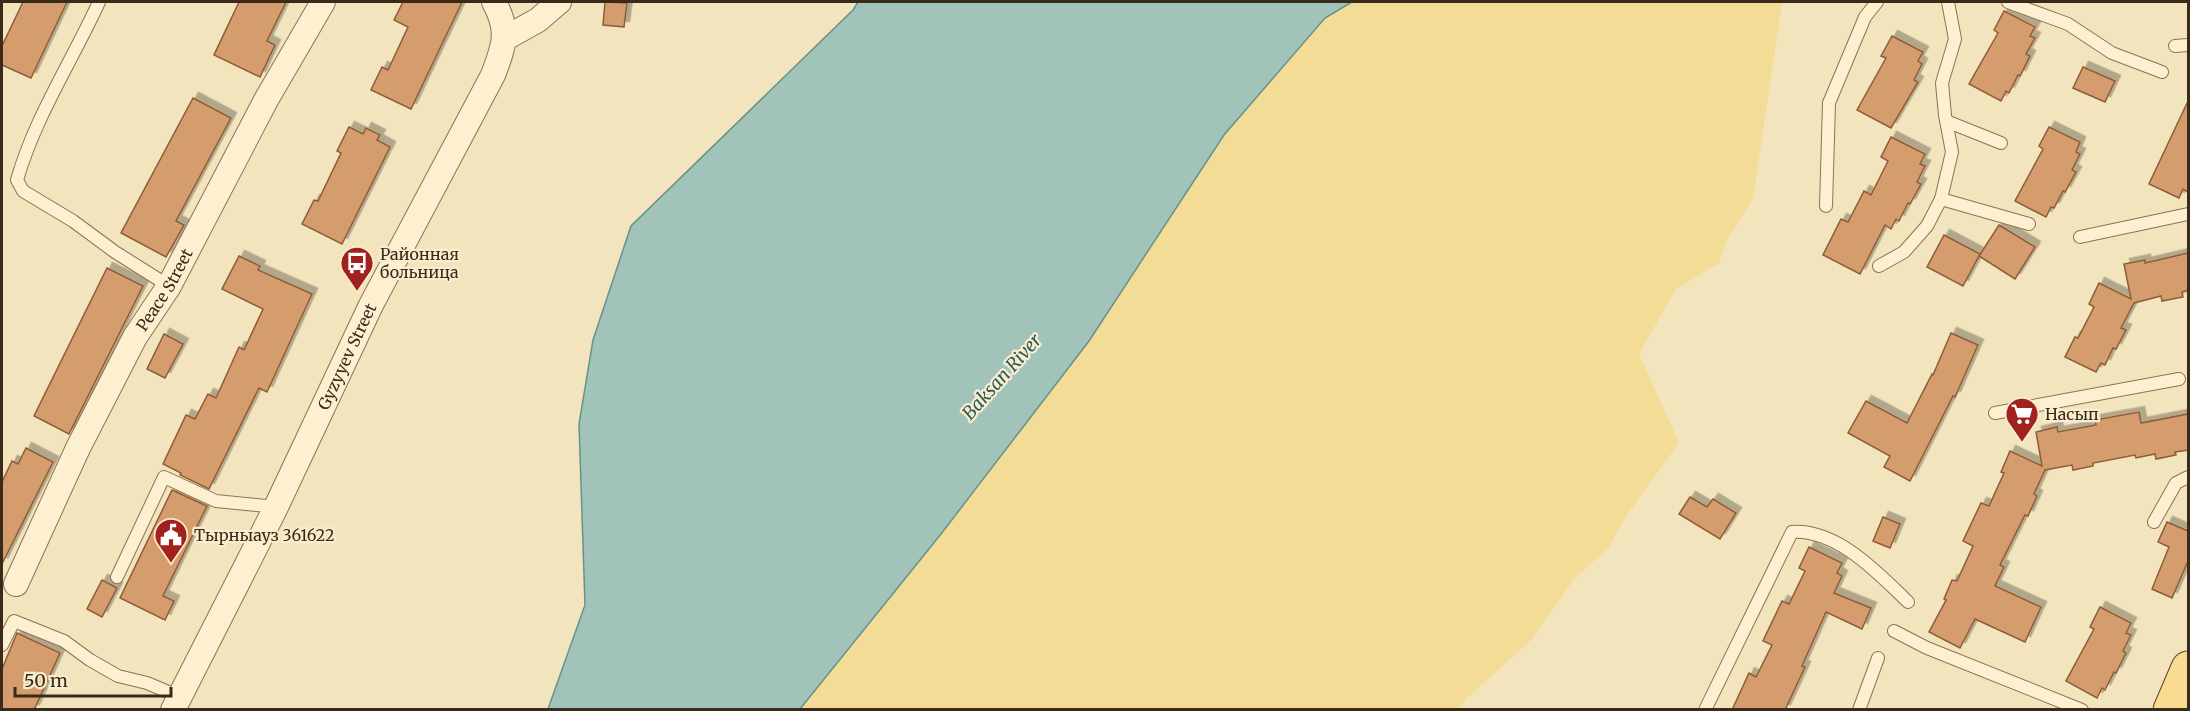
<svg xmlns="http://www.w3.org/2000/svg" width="2190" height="711" font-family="Merriweather,serif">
<defs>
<filter id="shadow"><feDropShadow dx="5.5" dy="-5.5" stdDeviation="0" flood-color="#0004"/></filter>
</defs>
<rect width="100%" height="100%" fill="#f2e4bd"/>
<polygon fill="#f2dc96" points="1352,2 1782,2 1753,199 1727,240 1719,263 1676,289 1639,354 1679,443 1624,519 1609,547 1574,579 1532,639 1467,698 1459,709 800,710 941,534 1089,341 1224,135 1325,18"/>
<polygon fill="#a1c3ba" stroke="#679288" stroke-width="1.5" points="858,2 1352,2 1325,18 1224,135 1089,341 941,534 800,709 548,709 585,605 579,424 593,340 631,226 853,10"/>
<g fill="#d59c6e" stroke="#8e5c37" stroke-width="1.5" filter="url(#shadow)">
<polygon points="23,2 67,2 31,78 2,65 2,46"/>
<polygon points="239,2 286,2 267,41 275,45 260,77 214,55"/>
<polygon points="403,2 462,2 411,109 371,90 382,67 388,70 408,27 394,20"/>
<polygon points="605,2 627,3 624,27 603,25"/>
<polygon points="2004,11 2035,27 2030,36 2035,38 2026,54 2030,56 2020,76 2018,75 2009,93 2006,91 2001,101 1969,84 1998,33 1994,30"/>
<polygon points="1892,36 1923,52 1918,61 1922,64 1914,80 1918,82 1891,128 1857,110 1886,58 1881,56"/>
<polygon points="2083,67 2115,81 2105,102 2073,88"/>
<polygon points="193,98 231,118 176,221 184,225 166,257 121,233"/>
<polygon points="2188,101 2188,192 2183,189 2179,198 2149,184"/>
<polygon points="349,127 363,134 366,128 380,135 377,140 390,147 342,244 302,224 314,200 318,201 341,153 337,151"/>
<polygon points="2049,127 2080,142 2076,152 2080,154 2072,170 2076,172 2065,192 2063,191 2054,208 2051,207 2046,217 2015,201 2043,149 2039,146"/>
<polygon points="1891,137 1925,154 1920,164 1925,166 1917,182 1921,184 1910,204 1908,203 1899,221 1896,219 1891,229 1885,225 1860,274 1823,255 1841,219 1848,222 1864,191 1871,195 1888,161 1881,157"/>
<polygon points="1999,225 2035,247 2015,279 1979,256"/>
<polygon points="1944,235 1980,254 1963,286 1927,267"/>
<polygon points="2188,253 2188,290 2182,292 2183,297 2162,301 2161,296 2134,303 2121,328 2126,330 2116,349 2113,348 2105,365 2101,363 2096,372 2065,357 2075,337 2078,338 2094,307 2089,304 2099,283 2131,299 2124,264 2145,260 2145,263"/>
<polygon points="239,256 260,266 258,270 312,294 267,392 259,388 209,489 180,475 181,473 163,464 186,415 195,419 208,394 216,398 239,347 244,350 263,309 222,289"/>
<polygon points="107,268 143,286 69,434 34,416"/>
<polygon points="1951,333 1978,345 1955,397 1953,396 1910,481 1884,467 1890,456 1848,433 1866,401 1907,423 1932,374 1933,375"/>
<polygon points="164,334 183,344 165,378 147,369"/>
<polygon points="2139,412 2141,423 2188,414 2188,450 2175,452 2176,455 2156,459 2155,454 2136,458 2135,455 2093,463 2093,466 2073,470 2072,465 2045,470 2034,494 2037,496 2028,516 2025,515 2000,565 2004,567 1995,586 2041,607 2025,642 1975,619 1960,648 1929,632 1946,600 1944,599 1952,580 1957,581 1973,546 1963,541 1981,503 1989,506 2004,473 2001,472 2010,451 2042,466 2036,432 2057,427 2058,432 2096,425 2095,420"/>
<polygon points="26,448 53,462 2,564 2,482 12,461 18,464"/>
<polygon points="172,490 207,506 163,596 174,601 165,620 120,598"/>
<polygon points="1690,497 1707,507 1713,499 1736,513 1720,539 1679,514"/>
<polygon points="1883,517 1900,524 1890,548 1873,541"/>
<polygon points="2167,522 2188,531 2188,561 2172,598 2152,589 2169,547 2158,542"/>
<polygon points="1809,547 1842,563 1837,573 1842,576 1834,593 1871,608 1862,629 1826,612 1802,666 1805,667 1785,710 1732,710 1749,673 1756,677 1772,645 1763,641 1782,601 1789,604 1805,571 1799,568"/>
<polygon points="102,580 117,588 102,617 87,609"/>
<polygon points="2100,607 2131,623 2126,633 2131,635 2123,651 2126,653 2116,673 2114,672 2105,690 2102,688 2097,698 2066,681 2094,629 2090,627"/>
<polygon points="17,633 60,653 34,710 2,710 2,669"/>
</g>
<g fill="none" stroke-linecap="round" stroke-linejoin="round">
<g stroke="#8c7354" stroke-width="14">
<g id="lane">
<path d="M 99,2 C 72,61 35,117 17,180 L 23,191 L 73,221 L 115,252 L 169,286"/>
<polyline points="1948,2 1955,39 1942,83 1945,115 1952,152 1941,199 2029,224"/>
<polyline points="2008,2 2068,24 2112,53 2162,72"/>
<polyline points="2175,46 2188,45"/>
<polyline points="1946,121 2001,143"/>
<polyline points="1826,206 1829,103 1865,17 1877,2"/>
<polyline points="2080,237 2188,214"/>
<polyline points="1879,266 1904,252 1927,226 1941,199"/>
<polyline points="1995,413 2179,379"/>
<polyline points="2154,522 2176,483 2188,477"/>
<polyline points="117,577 164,477 216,501 276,507"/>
<polyline points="1894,631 1927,648 2082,710"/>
<polyline points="2,645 14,621 64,641 90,660 118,676 147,683 180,697"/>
<path d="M 1705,710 L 1792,532 C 1837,529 1878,573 1908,602"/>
<polyline points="1859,710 1878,658"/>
</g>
</g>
<g stroke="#8c7354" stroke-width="26">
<g id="street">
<polyline points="504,39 538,20 559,2"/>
<path id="s1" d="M 16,584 L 78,448 L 135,337 L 169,286 L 266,100 L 323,2"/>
<path id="s2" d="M 173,710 L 276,507 L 371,305 L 493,75 C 504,46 510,31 494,2"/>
</g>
</g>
<g stroke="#594129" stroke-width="35">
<polyline id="primary" points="2170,710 2188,668"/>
</g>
<use href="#lane" stroke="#fcf0d1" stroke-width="12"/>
<use href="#street" stroke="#fcf0d1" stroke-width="24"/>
<use href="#primary" stroke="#fadc90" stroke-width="33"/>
</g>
<defs>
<g id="bus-pin" transform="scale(1.725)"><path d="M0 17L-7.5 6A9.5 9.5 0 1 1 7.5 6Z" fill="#a1211e" stroke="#f9edcd"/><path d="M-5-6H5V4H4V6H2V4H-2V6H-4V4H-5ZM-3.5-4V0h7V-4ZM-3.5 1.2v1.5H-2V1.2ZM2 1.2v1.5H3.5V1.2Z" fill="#fff"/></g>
<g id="supermarket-pin" transform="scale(1.725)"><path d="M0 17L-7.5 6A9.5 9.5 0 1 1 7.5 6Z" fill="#a1211e" stroke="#f9edcd"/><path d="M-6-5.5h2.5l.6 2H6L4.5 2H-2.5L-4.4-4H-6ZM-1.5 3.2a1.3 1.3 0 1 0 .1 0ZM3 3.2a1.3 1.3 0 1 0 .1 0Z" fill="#fff"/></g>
<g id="civic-pin" transform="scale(1.725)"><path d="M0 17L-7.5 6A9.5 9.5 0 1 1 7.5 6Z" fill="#a1211e" stroke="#f9edcd"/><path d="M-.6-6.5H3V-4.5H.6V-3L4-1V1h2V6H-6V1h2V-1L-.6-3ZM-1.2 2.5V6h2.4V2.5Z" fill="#fff"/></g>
</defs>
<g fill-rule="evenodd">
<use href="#bus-pin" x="357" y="263"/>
<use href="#supermarket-pin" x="2022" y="414"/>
<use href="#civic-pin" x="171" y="535"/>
</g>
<g text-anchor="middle" stroke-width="4.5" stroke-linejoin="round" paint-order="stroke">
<g font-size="16" fill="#392a1a" stroke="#f9edcd" text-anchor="start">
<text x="380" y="260">Районная<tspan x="380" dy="18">больница</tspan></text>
<text x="2045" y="420">Насып</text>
<text x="194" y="541">Тырныауз 361622</text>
</g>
<g font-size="16" fill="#392a1a" stroke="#f9edcd">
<text dy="6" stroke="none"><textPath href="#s1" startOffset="330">Peace Street</textPath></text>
<text dy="6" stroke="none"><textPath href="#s2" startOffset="394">Gyzyyev Street</textPath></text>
</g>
<g font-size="18" font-style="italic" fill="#285b59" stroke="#f9edcd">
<text transform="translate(1002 377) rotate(-48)" y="6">Baksan River</text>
</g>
</g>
<rect width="2190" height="711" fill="none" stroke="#392a1a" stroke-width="6"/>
<path d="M15 687v9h156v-9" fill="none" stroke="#392a1a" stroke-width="3"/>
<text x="24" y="687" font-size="18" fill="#392a1a" stroke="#f9edcd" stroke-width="4.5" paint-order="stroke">50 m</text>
</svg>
